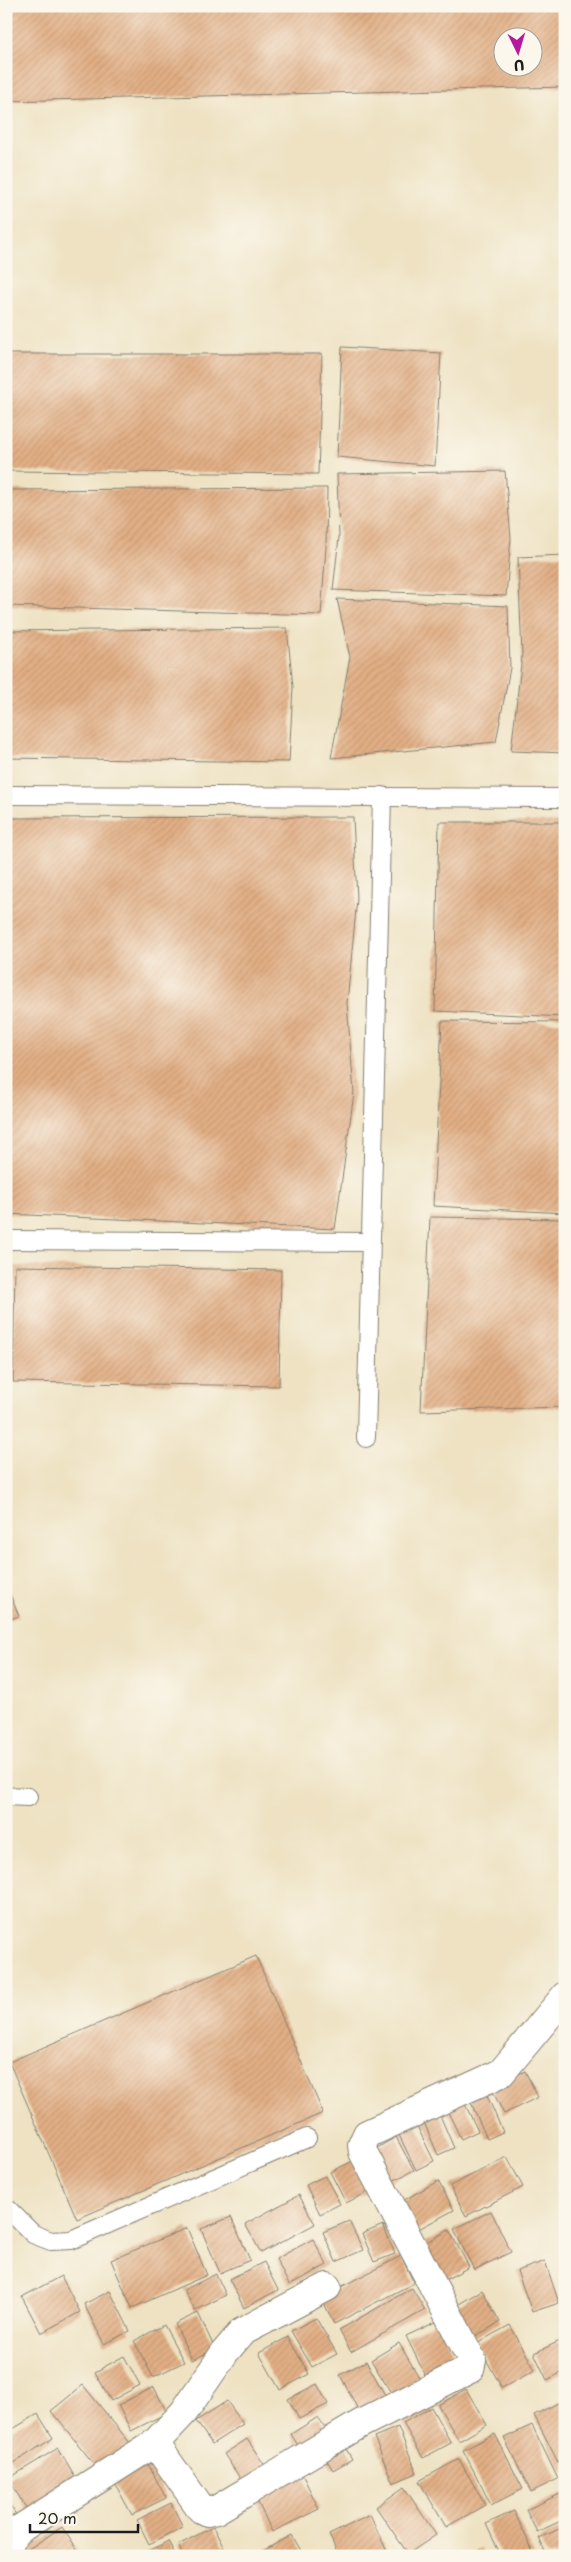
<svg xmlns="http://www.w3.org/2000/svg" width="571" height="2562" font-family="'Playpen Sans',sans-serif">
<defs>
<pattern id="building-hatch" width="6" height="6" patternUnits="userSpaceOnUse" patternTransform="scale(1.25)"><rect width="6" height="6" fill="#e2af85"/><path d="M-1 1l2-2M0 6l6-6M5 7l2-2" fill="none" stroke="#c19672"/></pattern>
</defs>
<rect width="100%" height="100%" fill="#fbf7ec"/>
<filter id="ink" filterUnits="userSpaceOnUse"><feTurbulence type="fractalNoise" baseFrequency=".02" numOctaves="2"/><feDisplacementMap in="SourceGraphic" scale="10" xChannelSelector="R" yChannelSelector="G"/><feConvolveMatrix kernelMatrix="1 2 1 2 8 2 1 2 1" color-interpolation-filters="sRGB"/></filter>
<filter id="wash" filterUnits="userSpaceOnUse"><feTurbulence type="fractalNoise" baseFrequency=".0096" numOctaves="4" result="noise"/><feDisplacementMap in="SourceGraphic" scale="20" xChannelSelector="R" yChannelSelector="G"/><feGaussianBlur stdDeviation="1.12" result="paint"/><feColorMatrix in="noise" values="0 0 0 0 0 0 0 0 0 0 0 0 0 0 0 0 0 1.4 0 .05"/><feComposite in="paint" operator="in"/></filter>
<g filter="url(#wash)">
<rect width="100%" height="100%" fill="#eee2c3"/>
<g id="blocks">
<g fill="url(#building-hatch)" fill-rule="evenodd">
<path d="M 6,6 L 565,6 L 565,87 L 6,101 ZM 504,38 L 534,38 L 534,68 L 504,68 Z"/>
<polygon points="342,347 441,353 435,466 337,457"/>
<polygon points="6,354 322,354 318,474 6,471"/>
<polygon points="505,471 511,538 506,596 333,590 339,537 337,474"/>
<polygon points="327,488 326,547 321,615 6,606 6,490"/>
<polygon points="565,555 565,753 511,751 522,656 518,557"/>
<polygon points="337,599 508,606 510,668 496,742 331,758 350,657"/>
<polygon points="287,628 293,687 289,762 6,758 6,631"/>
<polygon points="353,817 357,899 347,1003 354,1093 335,1229 6,1214 6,818"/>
<polygon points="439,822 565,822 565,1017 435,1011"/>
<polygon points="442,1021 565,1022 565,1213 433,1206"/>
<polygon points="430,1217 565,1219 565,1407 421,1411"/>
<polygon points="15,1266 281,1270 279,1386 13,1382"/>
<polygon points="6,1585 19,1616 6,1621"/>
<polygon points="256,1956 323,2113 77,2219 9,2062"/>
<polygon points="525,2071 538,2097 504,2114 491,2088"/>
<polygon points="485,2091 503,2132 487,2139 469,2098"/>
<polygon points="464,2102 478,2131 461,2139 447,2110"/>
<polygon points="439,2113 454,2148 438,2155 423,2120"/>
<polygon points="416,2124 434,2161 416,2170 398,2133"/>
<polygon points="396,2137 414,2170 387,2184 370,2152"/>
<polygon points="507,2157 523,2187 466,2216 450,2186"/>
<polygon points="353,2161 368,2192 346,2203 330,2172"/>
<polygon points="325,2176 340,2204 320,2214 306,2185"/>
<polygon points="438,2181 454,2210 413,2232 397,2204"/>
<polygon points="299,2195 315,2224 261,2253 245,2224"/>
<polygon points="491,2211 511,2252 474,2270 454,2229"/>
<polygon points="231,2217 250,2260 220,2273 201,2229"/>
<polygon points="349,2221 363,2250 336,2262 323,2232"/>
<polygon points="383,2225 395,2254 374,2262 362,2234"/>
<polygon points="187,2228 207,2275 132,2308 111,2260"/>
<polygon points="449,2230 469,2267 439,2283 419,2246"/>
<polygon points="313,2239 327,2265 289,2285 276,2259"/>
<polygon points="401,2256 414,2283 334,2324 321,2297"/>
<polygon points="545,2261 559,2303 532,2312 517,2271"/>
<polygon points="264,2262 278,2290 244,2308 229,2279"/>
<polygon points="216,2274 226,2295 195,2311 184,2290"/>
<polygon points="61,2276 80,2312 41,2333 22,2297"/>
<polygon points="412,2288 425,2310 351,2352 339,2330"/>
<polygon points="482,2290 500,2322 474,2337 456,2306"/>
<polygon points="110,2291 130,2331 104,2344 84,2304"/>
<polygon points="198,2313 215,2349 192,2360 175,2324"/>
<polygon points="316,2318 337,2354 312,2367 291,2331"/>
<polygon points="438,2321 459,2367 428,2381 406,2336"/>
<polygon points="164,2325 184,2362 153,2377 134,2341"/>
<polygon points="510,2325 535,2370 502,2388 477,2343"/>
<polygon points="288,2337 309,2374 280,2390 259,2353"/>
<polygon points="560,2341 565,2350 565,2371 547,2380 534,2353"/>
<polygon points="399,2343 420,2379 393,2396 371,2360"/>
<polygon points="124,2356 140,2385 111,2401 95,2372"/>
<polygon points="366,2361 390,2404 363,2419 340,2375"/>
<polygon points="317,2384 328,2404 299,2419 288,2399"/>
<polygon points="83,2385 130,2443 98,2469 51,2411"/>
<polygon points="154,2387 167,2413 131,2431 118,2405"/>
<polygon points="466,2389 487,2425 459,2441 438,2405"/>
<polygon points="564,2400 565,2471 563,2472 534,2415"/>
<polygon points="227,2401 243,2424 212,2444 196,2421"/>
<polygon points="431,2407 451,2443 423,2458 403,2423"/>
<polygon points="38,2414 53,2438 14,2463 6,2452 6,2433"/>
<polygon points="318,2417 330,2435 302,2452 291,2434"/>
<polygon points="532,2425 558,2479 531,2492 504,2438"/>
<polygon points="398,2427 417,2473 393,2483 374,2437"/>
<polygon points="495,2434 523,2489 491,2505 463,2450"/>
<polygon points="247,2439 265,2466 242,2481 224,2454"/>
<polygon points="342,2442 352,2459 333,2470 323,2454"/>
<polygon points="58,2448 79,2483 30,2514 8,2479"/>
<polygon points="459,2459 485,2505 446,2527 419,2481"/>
<polygon points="148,2464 166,2498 132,2515 114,2482"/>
<polygon points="300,2470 319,2509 272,2532 253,2492"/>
<polygon points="404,2487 436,2535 408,2554 376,2507"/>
<polygon points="562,2493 565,2499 565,2519 537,2532 526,2510"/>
<polygon points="6,2498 19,2520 6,2528"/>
<polygon points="171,2503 183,2527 149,2544 137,2520"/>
<polygon points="514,2511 535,2556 501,2556 486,2524"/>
<polygon points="370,2515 389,2556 339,2556 329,2535"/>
<polygon points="62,2527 81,2556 18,2556"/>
<polygon points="213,2527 228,2556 183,2556 178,2545"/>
<polygon points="564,2527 565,2556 547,2556 539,2538"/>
<polygon points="292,2535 304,2556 260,2556 259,2553"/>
<polygon points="168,2541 176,2556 140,2556"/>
<polygon points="481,2549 484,2556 465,2556"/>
</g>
</g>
</g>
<g filter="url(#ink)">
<use href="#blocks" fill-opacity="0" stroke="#857f70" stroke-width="1"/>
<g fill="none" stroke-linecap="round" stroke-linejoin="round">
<g stroke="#857f70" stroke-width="20">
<g id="lane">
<polyline points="6,795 565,798"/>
<polyline points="6,1240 371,1242"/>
<polyline points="366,1438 382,796"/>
<polyline points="6,1796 28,1797"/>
<polyline points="6,2207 33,2234 51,2241 71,2240 307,2138"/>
</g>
</g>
<g stroke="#857f70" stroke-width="30">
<g id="street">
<polyline points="155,2443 201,2509 207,2512 216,2510 360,2424 470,2369 472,2360 363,2152 362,2145 367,2134 501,2073 565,1996"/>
<polyline points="6,2550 15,2532 155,2443 184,2412 225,2352 242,2332 327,2287"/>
</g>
</g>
<use href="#lane" stroke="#fff" stroke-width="18"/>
<use href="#street" stroke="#fff" stroke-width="28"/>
</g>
</g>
<rect width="571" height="2562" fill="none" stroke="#fbf7ec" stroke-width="25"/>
<g transform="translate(518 52) rotate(175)"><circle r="24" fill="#fbf7ec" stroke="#a29f99"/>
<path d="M0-4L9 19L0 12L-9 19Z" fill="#b5179e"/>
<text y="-8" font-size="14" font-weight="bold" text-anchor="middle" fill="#1c1c1c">U</text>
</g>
<path d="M30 2524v8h108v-8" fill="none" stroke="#1c1c1c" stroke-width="2.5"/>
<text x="38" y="2524" font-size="15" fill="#1c1c1c" stroke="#fbf7ec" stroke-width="4" paint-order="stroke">20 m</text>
</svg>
